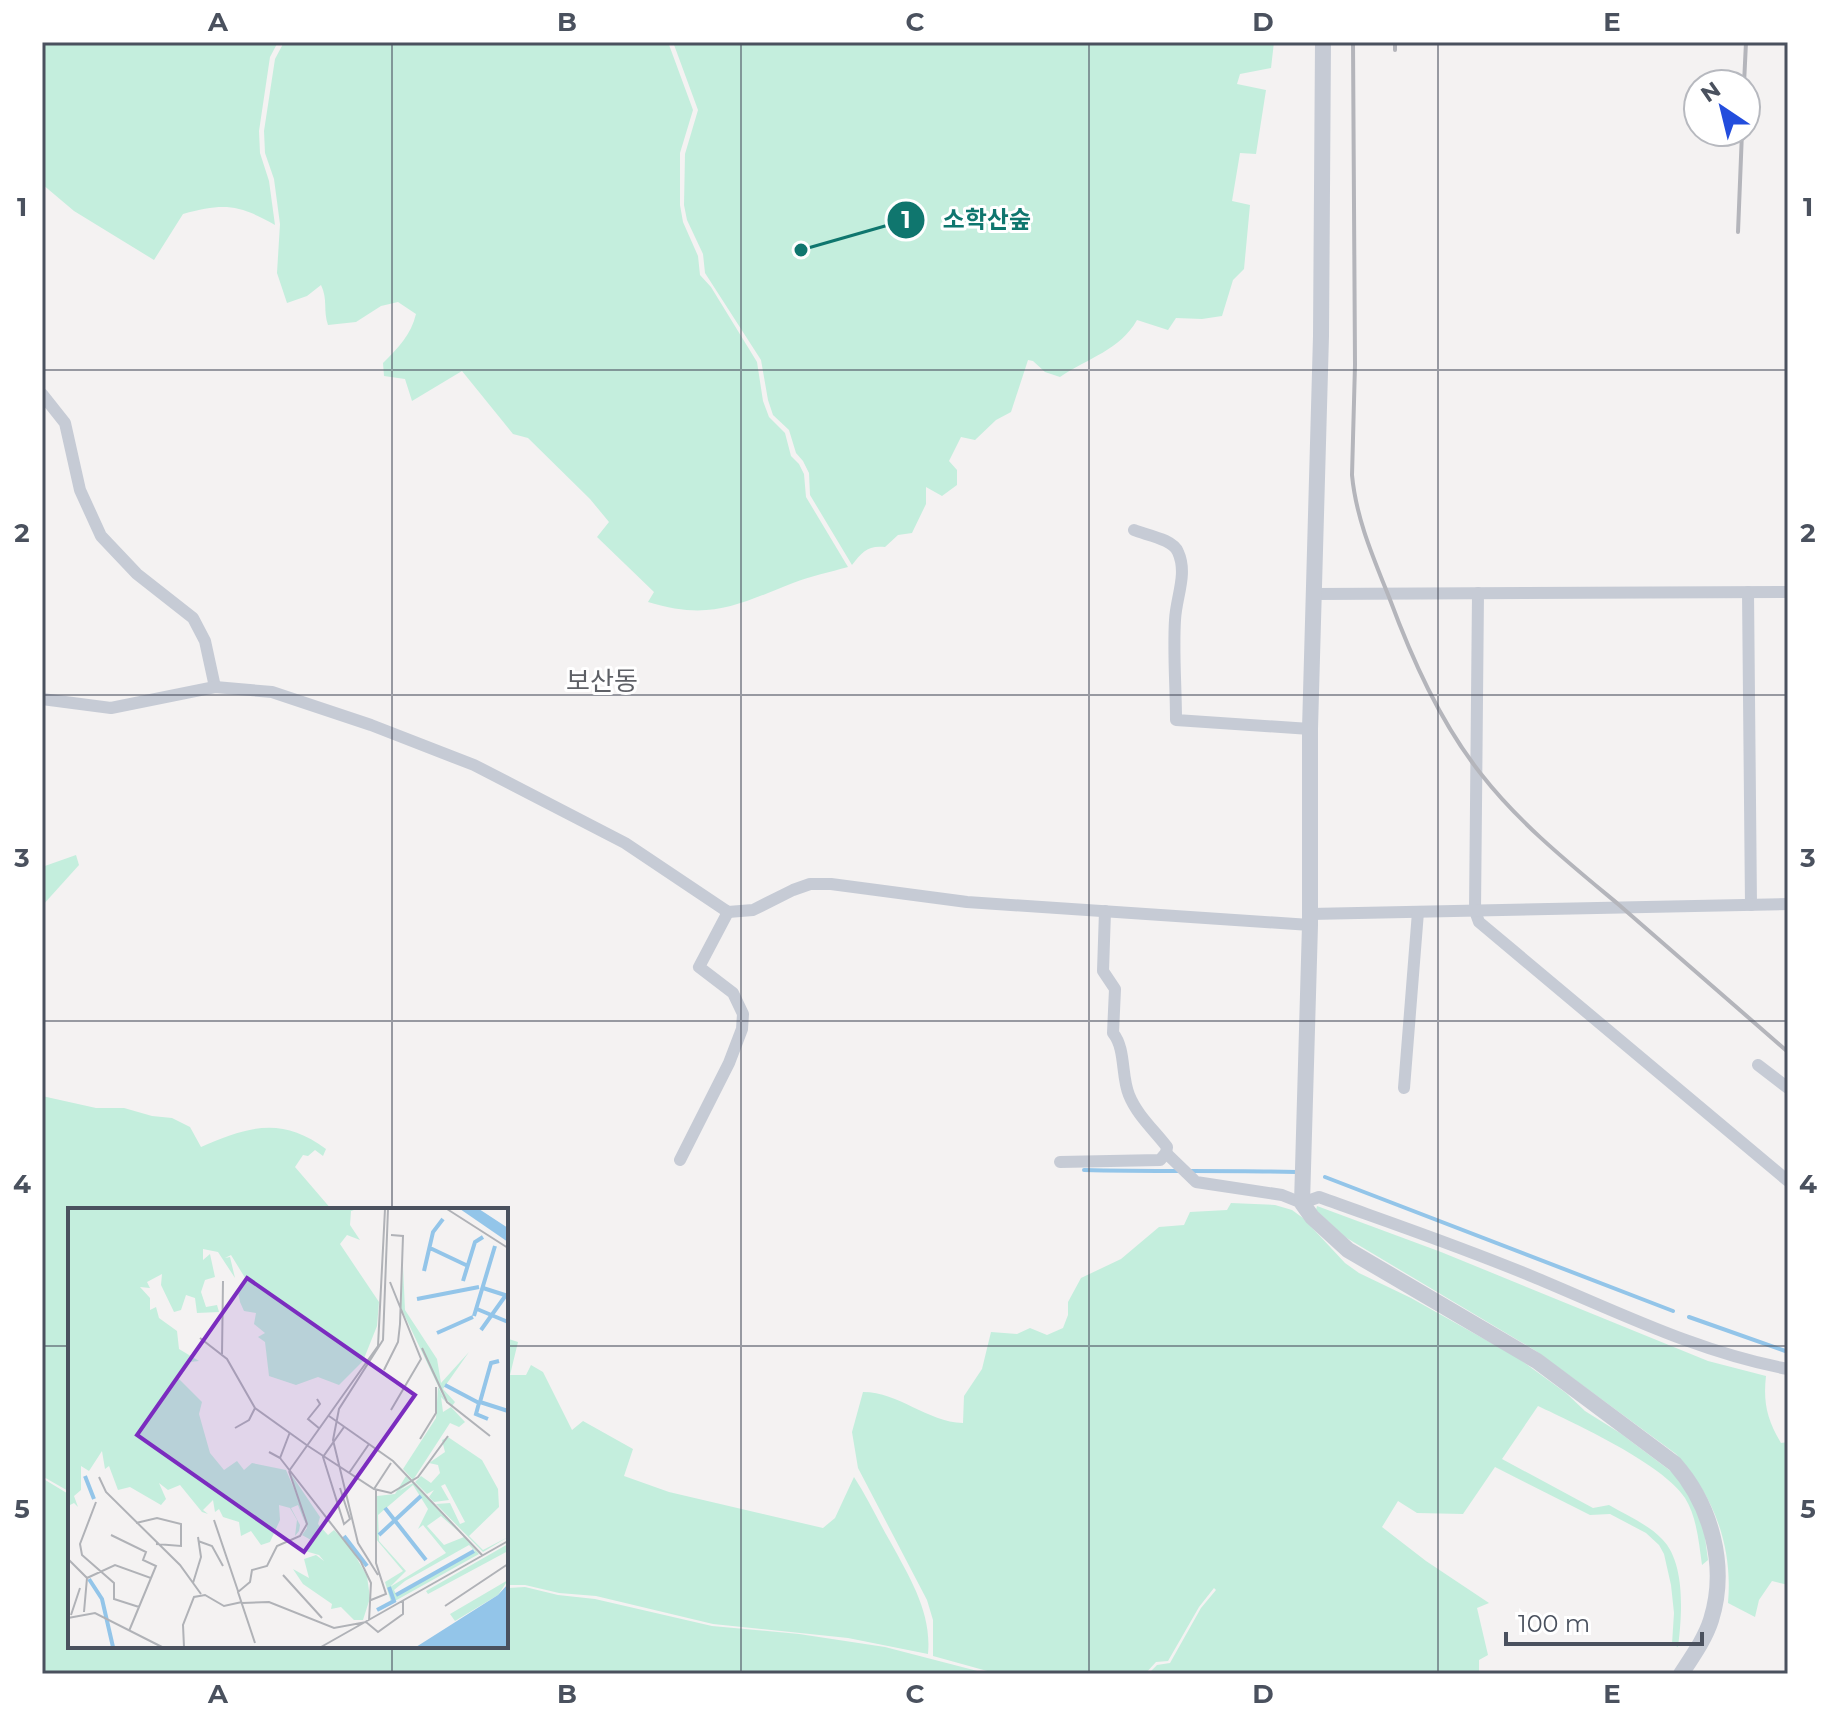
<svg xmlns="http://www.w3.org/2000/svg" width="1830" height="1716" font-family="Montserrat,'Noto Sans KR',sans-serif">
<rect width="100%" height="100%" fill="#f4f2f2"/>
<g fill="#c4eedd">
<path d="M 42,42 L 278,42 L 270,57 L 259,131 L 260,153 L 269,181 L 275,225 C 238,204 224,203 183,214 L 154,260 L 74,211 L 42,184 L 42,76 L 44,73 L 42,72 Z"/>
<path d="M 284,42 L 668,42 L 693,110 L 680,153 L 680,205 L 683,222 L 698,256 L 700,275 L 711,287 L 757,362 L 763,401 L 769,417 L 785,433 L 791,456 L 799,464 L 804,474 L 806,497 L 848,567 C 830,572 811,576 793,583 C 737,605 710,621 648,602 L 654,592 L 597,537 L 609,522 L 590,499 L 528,438 L 513,434 L 462,371 L 412,401 L 405,379 L 384,376 L 383,363 C 398,348 411,335 416,314 L 398,302 L 381,306 L 356,322 L 328,325 C 323,311 328,299 321,285 L 307,296 L 287,303 L 277,273 L 280,224 L 274,179 L 265,153 L 264,131 L 275,59 Z"/>
<path d="M 673,42 L 1274,42 L 1271,68 L 1240,74 L 1237,84 L 1266,90 L 1256,154 L 1240,153 L 1232,201 L 1250,205 L 1244,269 L 1233,280 L 1222,316 L 1202,319 L 1176,318 L 1168,330 L 1137,320 C 1120,350 1088,358 1060,377 L 1045,372 L 1033,361 L 1028,360 L 1011,412 L 996,420 L 975,440 L 961,437 L 949,461 L 957,470 L 957,485 L 942,496 L 926,487 L 926,504 L 912,533 L 898,535 L 885,547 C 868,545 862,552 852,565 L 810,495 L 809,473 L 803,461 L 796,453 L 789,430 L 773,415 L 768,400 L 761,360 L 705,273 L 703,254 L 687,220 L 684,205 L 685,154 L 698,110 Z"/>
<polygon points="76,855 79,865 42,906 42,867"/>
<path d="M 42,1096 L 96,1108 L 124,1108 L 152,1116 L 172,1118 L 190,1127 L 201,1147 C 249,1126 282,1116 326,1149 L 323,1156 L 315,1150 L 308,1156 L 303,1155 L 295,1167 L 332,1210 L 70,1210 L 70,1492 L 42,1476 Z"/>
<path d="M 1231,1203 L 1275,1205 L 1292,1210 L 1303,1218 L 1345,1263 L 1359,1273 L 1411,1298 L 1518,1358 L 1566,1393 L 1585,1411 L 1620,1433 L 1676,1475 L 1688,1489 L 1704,1530 L 1708,1560 L 1702,1565 C 1699,1544 1697,1517 1685,1498 C 1663,1464 1576,1424 1538,1406 L 1502,1459 L 1593,1508 L 1609,1505 C 1626,1515 1649,1525 1662,1539 C 1686,1563 1682,1616 1678,1647 L 1672,1644 L 1674,1613 L 1671,1585 L 1664,1554 L 1659,1545 L 1646,1533 L 1610,1514 L 1590,1515 L 1495,1467 L 1463,1514 L 1417,1513 L 1398,1501 L 1382,1527 L 1426,1561 L 1489,1603 L 1477,1608 L 1488,1655 L 1479,1660 L 1479,1674 L 1148,1674 L 1157,1665 L 1170,1663 L 1201,1608 L 1216,1590 L 1214,1588 L 1199,1607 L 1168,1661 L 1156,1662 L 1145,1674 L 998,1674 L 933,1656 L 933,1620 L 927,1600 L 858,1468 L 852,1432 L 863,1392 C 899,1392 927,1422 963,1423 L 964,1396 L 982,1369 L 991,1332 L 1017,1334 L 1030,1328 L 1047,1335 L 1063,1328 L 1068,1315 L 1068,1302 L 1081,1278 L 1121,1259 L 1159,1227 L 1184,1225 L 1190,1212 L 1227,1210 Z"/>
<path d="M 1317,1206 L 1441,1252 L 1708,1361 L 1766,1376 C 1763,1402 1767,1420 1781,1443 L 1788,1442 L 1788,1585 L 1772,1581 L 1759,1600 L 1755,1617 L 1728,1603 C 1733,1546 1714,1496 1676,1454 L 1536,1351 L 1345,1237 L 1316,1210 Z"/>
<path d="M 506,1338 L 518,1342 L 510,1375 L 526,1375 L 531,1365 L 543,1372 L 572,1430 L 583,1421 L 633,1449 L 624,1476 L 669,1492 L 823,1528 L 835,1518 L 854,1477 C 868,1498 878,1521 891,1543 C 910,1578 932,1613 928,1654 L 848,1638 L 713,1624 L 596,1596 L 559,1593 L 525,1585 L 506,1585 Z"/>
<polygon points="42,1478 70,1495 70,1646 506,1646 506,1588 525,1587 558,1595 595,1599 712,1626 799,1634 885,1647 989,1674 42,1674"/>
</g>
<g fill="none" stroke-linecap="round" stroke-linejoin="round">
<g stroke="#93c5e9" stroke-width="4">
<path d="M 1084,1170 C 1155,1172 1225,1170 1296,1172"/>
<polyline points="1325,1177 1673,1311"/>
<polyline points="1689,1317 1788,1352"/>
</g>
<g stroke="#c6cbd5" stroke-width="12">
<polyline points="42,394 65,423 80,490 101,536 137,574 193,618 205,641 215,687"/>
<path d="M 1134,530 C 1146,535 1173,539 1178,552 C 1188,574 1176,597 1175,620 C 1173,653 1176,687 1176,720 L 1310,729"/>
<polyline points="1748,592 1751,905"/>
<polyline points="1478,593 1475,911 1479,922 1788,1181"/>
<polyline points="1314,594 1788,592"/>
<polyline points="42,699 111,708 215,687 272,692 371,725 474,765 625,843 728,912 753,910 793,890 810,884 831,884 967,902 1310,925"/>
<polyline points="1310,914 1788,904"/>
<polyline points="1758,1065 1788,1088"/>
<polyline points="1404,1088 1418,912"/>
<path d="M 1166,1153 L 1196,1182 L 1282,1195 L 1302,1203 L 1319,1197 C 1391,1223 1465,1248 1536,1278 C 1618,1312 1700,1353 1788,1369"/>
<polyline points="680,1160 729,1063 742,1029 743,1014 733,993 699,967 728,912"/>
<path d="M 1060,1162 L 1160,1160 L 1166,1153 L 1167,1147 C 1154,1130 1137,1115 1129,1095 C 1121,1076 1126,1049 1113,1033 L 1115,989 L 1103,971 L 1105,911"/>
</g>
<path stroke="#c6cbd5" stroke-width="16" d="M 1323,42 L 1321,336 L 1310,729 L 1310,925 L 1302,1203 L 1312,1217 L 1348,1250 L 1537,1361 L 1675,1464 C 1711,1505 1728,1566 1711,1620 C 1705,1639 1692,1657 1681,1674"/>
<g stroke="#b4b5bb" stroke-width="4">
<path d="M 1353,42 L 1355,365 L 1352,475 C 1356,518 1373,557 1389,597 C 1412,659 1440,722 1481,774 C 1520,824 1570,864 1618,904 C 1675,953 1731,1003 1788,1052"/>
<polyline points="1395,50 1395,42"/>
<polyline points="1744,84 1746,42"/>
<polyline points="1738,232 1742,132"/>
</g>
</g>
<path fill="none" stroke="#4a515e" stroke-width="2" stroke-opacity="0.55" d="M 392,42 L 392,1210M 741,42 L 741,1674M 1089,42 L 1089,1674M 1438,42 L 1438,1674M 42,370 L 1788,370M 42,695 L 1788,695M 42,1021 L 1788,1021M 42,1346 L 70,1346M 506,1346 L 1788,1346M 392,1646 L 392,1674"/>
<g text-anchor="middle" stroke-width="6" stroke-linejoin="round" paint-order="stroke">
<g font-size="26" fill="#5e6066" stroke="#fff">
<text x="602" y="690">보산동</text>
</g>
</g>
<g transform="translate(68 1208)">
<rect width="440" height="440" fill="#f4f2f2"/>
<path d="M 0,1 L 289,1 L 283,3 L 282,17 L 292,32 L 279,27 L 272,36 L 311,94 L 309,118 L 295,153 L 271,177 L 250,169 L 228,177 L 201,168 L 197,134 L 190,129 L 197,125 L 186,116 L 188,105 L 176,103 L 172,94 L 170,84 L 179,73 L 163,47 L 157,50 L 162,49 L 167,70 L 150,44 L 135,41 L 135,52 L 142,46 L 147,69 L 137,72 L 133,84 L 138,99 L 149,97 L 151,104 L 129,105 L 127,90 L 118,87 L 113,102 L 106,104 L 93,77 L 94,66 L 79,74 L 82,80 L 72,79 L 82,90 L 82,102 L 88,99 L 91,110 L 109,123 L 111,141 L 131,153 L 122,154 L 110,170 L 134,194 L 131,206 L 142,245 L 156,262 L 169,253 L 176,262 L 184,255 L 218,262 L 231,292 L 237,315 L 230,297 L 223,300 L 232,317 L 231,323 L 227,328 L 229,312 L 222,300 L 211,297 L 212,312 L 202,334 L 193,337 L 183,323 L 173,328 L 171,314 L 155,309 L 151,301 L 147,304 L 145,292 L 135,302 L 140,306 L 134,304 L 112,277 L 100,282 L 91,275 L 98,291 L 93,297 L 62,279 L 50,282 L 41,258 L 37,261 L 34,243 L 21,263 L 13,258 L 13,282 L 6,288 L 10,299 L 6,295 L 0,298 ZM 335,58 L 337,102 L 369,151 L 373,175 L 401,144 L 375,181 L 387,194 L 384,198 L 373,184 L 333,100 ZM 370,179 L 378,194 L 373,189 L 375,204 L 383,199 L 397,214 L 391,219 L 382,215 L 345,272 L 335,261 L 368,210 ZM 380,229 L 414,252 L 430,281 L 431,299 L 401,328 L 415,342 L 440,329 L 415,344 L 368,296 L 382,295 L 392,316 L 397,314 L 377,276 L 373,278 L 381,292 L 366,294 L 361,289 L 366,282 L 359,286 L 347,274 L 353,268 L 363,275 L 372,265 L 370,257 L 361,255 L 377,244 L 374,232 ZM 223,266 L 252,309 L 250,316 L 260,327 L 266,322 L 281,337 L 299,368 L 302,390 L 295,412 L 286,412 L 273,399 L 263,401 L 264,396 L 235,376 L 225,361 L 241,370 L 236,351 L 248,347 L 256,353 L 251,347 L 237,343 L 243,332 L 234,327 L 239,320 ZM 338,268 L 343,274 L 331,283 L 345,275 L 392,325 L 373,308 L 359,318 L 376,337 L 396,329 L 411,346 L 309,403 L 323,394 L 317,374 L 335,363 L 308,331 L 309,288 L 327,286 ZM 345,277 L 360,301 L 350,321 L 355,317 L 378,345 L 322,379 L 338,363 L 311,333 L 310,307 ZM 401,337 L 407,343 L 328,386 L 326,382 L 337,373 ZM 440,336 L 440,343 L 360,386 L 358,383 ZM 440,372 L 430,387 L 387,413 L 382,406 Z" fill="#c4eedd" fill-rule="evenodd"/>
<path d="M 392,1 L 411,1 L 440,20 L 440,34 ZM 440,376 L 440,439 L 348,439 L 430,387 Z" fill="#93c5e9"/>
<path fill="none" stroke="#93c5e9" stroke-width="4" d="M 362,40 L 400,58M 356,63 L 365,24 L 375,11M 395,73 L 407,34 L 415,29M 415,80 L 440,88M 349,91 L 411,79M 409,101 L 440,114M 406,108 L 427,38M 413,122 L 438,87M 369,125 L 405,109M 377,177 L 411,195 L 408,206 L 420,211M 412,194 L 423,155 L 431,153M 412,194 L 440,203M 17,268 L 26,291M 317,300 L 358,352M 311,327 L 353,288M 276,328 L 299,358M 21,371 L 34,391 L 45,439M 328,387 L 406,343M 309,402 L 326,393 L 321,379"/>
<path fill="none" stroke="#b0b2b7" stroke-width="2" d="M 379,1 L 440,40M 322,74 L 353,151 L 323,202M 132,130 L 159,151 L 187,200 L 240,238M 354,140 L 379,194 L 422,228M 154,146 L 155,73M 316,162 L 330,134 L 332,116 L 335,28 L 323,27M 249,191 L 252,196 L 240,211 L 252,221M 261,208 L 325,253 L 414,347M 167,220 L 181,212 L 187,200M 352,231 L 368,205 L 368,179M 240,238 L 306,281 L 323,285 L 350,269 L 380,228M 201,244 L 212,250 L 222,224M 212,250 L 293,354 L 303,375 L 301,413M 221,263 L 310,138 L 317,1M 281,265 L 301,236M 31,269 L 38,284 L 112,357 L 133,386M 272,280 L 282,311 L 276,316 L 255,249 L 276,219M 306,281 L 323,255M 28,294 L 12,336 L 14,347 L 46,375 L 46,391 L 71,399M 146,312 L 170,383M 68,315 L 89,310 L 113,316 L 113,338 L 88,336M 43,327 L 78,344 L 75,352 L 88,358 L 83,370M 130,333 L 144,338 L 155,358M 0,351 L 19,370 L 16,404M 215,367 L 254,410M 310,367 L 290,335 L 265,232 L 271,201 L 315,132 L 320,1M 19,370 L 47,357 L 83,370 L 61,423M 125,375 L 133,349 L 130,329M 303,392 L 318,386 L 308,355 L 308,282M 174,395 L 201,394 L 266,420 L 298,414 L 310,424 L 335,406 L 335,393M 377,398 L 440,356M 3,407 L 12,380M 0,410 L 27,405 L 94,439M 187,435 L 170,384 L 182,374 L 184,362 L 199,358 L 209,338 L 232,328 L 239,316 L 221,263M 116,439 L 115,417 L 126,389 L 137,387 L 156,398 L 174,394M 253,439 L 440,333"/>
<path fill="#7b2cbf" fill-opacity="0.15" stroke="#7b2cbf" stroke-width="4" d="M 179,70 L 347,187 L 236,344 L 69,227 Z"/>
<rect width="440" height="440" fill="none" stroke="#4a515e" stroke-width="4"/>
</g>
<path fill="none" stroke="#0f766e" stroke-width="3" d="M801 250L906 220"/>
<g fill="#0f766e" stroke="#fff" stroke-width="3">
<circle cx="801" cy="250" r="8"/>
<circle cx="906" cy="220" r="20"/>
</g>
<g font-size="24" text-anchor="middle" font-weight="bold" fill="#fff">
<text x="906" y="228">1</text>
</g>
<g font-size="24" text-anchor="middle" font-weight="bold" fill="#0f766e" stroke="#fff" stroke-width="6" stroke-linejoin="round" paint-order="stroke">
<text x="987" y="228">소학산숲</text>
</g>
<rect width="1830" height="1716" fill="none" stroke="#ffffff" stroke-width="88"/>
<g transform="translate(1722 108) rotate(325)"><circle r="38" fill="#ffffff" stroke="#b7b9bf" stroke-width="2"/>
<path d="M0-6L14 30L0 20L-14 30Z" fill="#234ddd"/>
<text y="-12" font-size="22" font-weight="bold" text-anchor="middle" fill="#4a515e">N</text>
</g>
<path d="M1506 1632v12h196v-12" fill="none" stroke="#4a515e" stroke-width="4"/>
<text x="1518" y="1632" font-size="24" fill="#4a515e" stroke="#ffffff" stroke-width="6" paint-order="stroke">100 m</text>
<rect x="44" y="44" width="1742" height="1628" fill="none" stroke="#4a515e" stroke-width="3"/>
<g font-size="26" text-anchor="middle" font-weight="bold" fill="#4a515e">
<text x="218" y="31">A</text>
<text x="567" y="31">B</text>
<text x="915" y="31">C</text>
<text x="1263" y="31">D</text>
<text x="1612" y="31">E</text>
<text x="22" y="216">1</text>
<text x="1808" y="216">1</text>
<text x="22" y="542">2</text>
<text x="1808" y="542">2</text>
<text x="22" y="867">3</text>
<text x="1808" y="867">3</text>
<text x="22" y="1193">4</text>
<text x="1808" y="1193">4</text>
<text x="22" y="1518">5</text>
<text x="1808" y="1518">5</text>
<text x="218" y="1703">A</text>
<text x="567" y="1703">B</text>
<text x="915" y="1703">C</text>
<text x="1263" y="1703">D</text>
<text x="1612" y="1703">E</text>
</g>
</svg>
